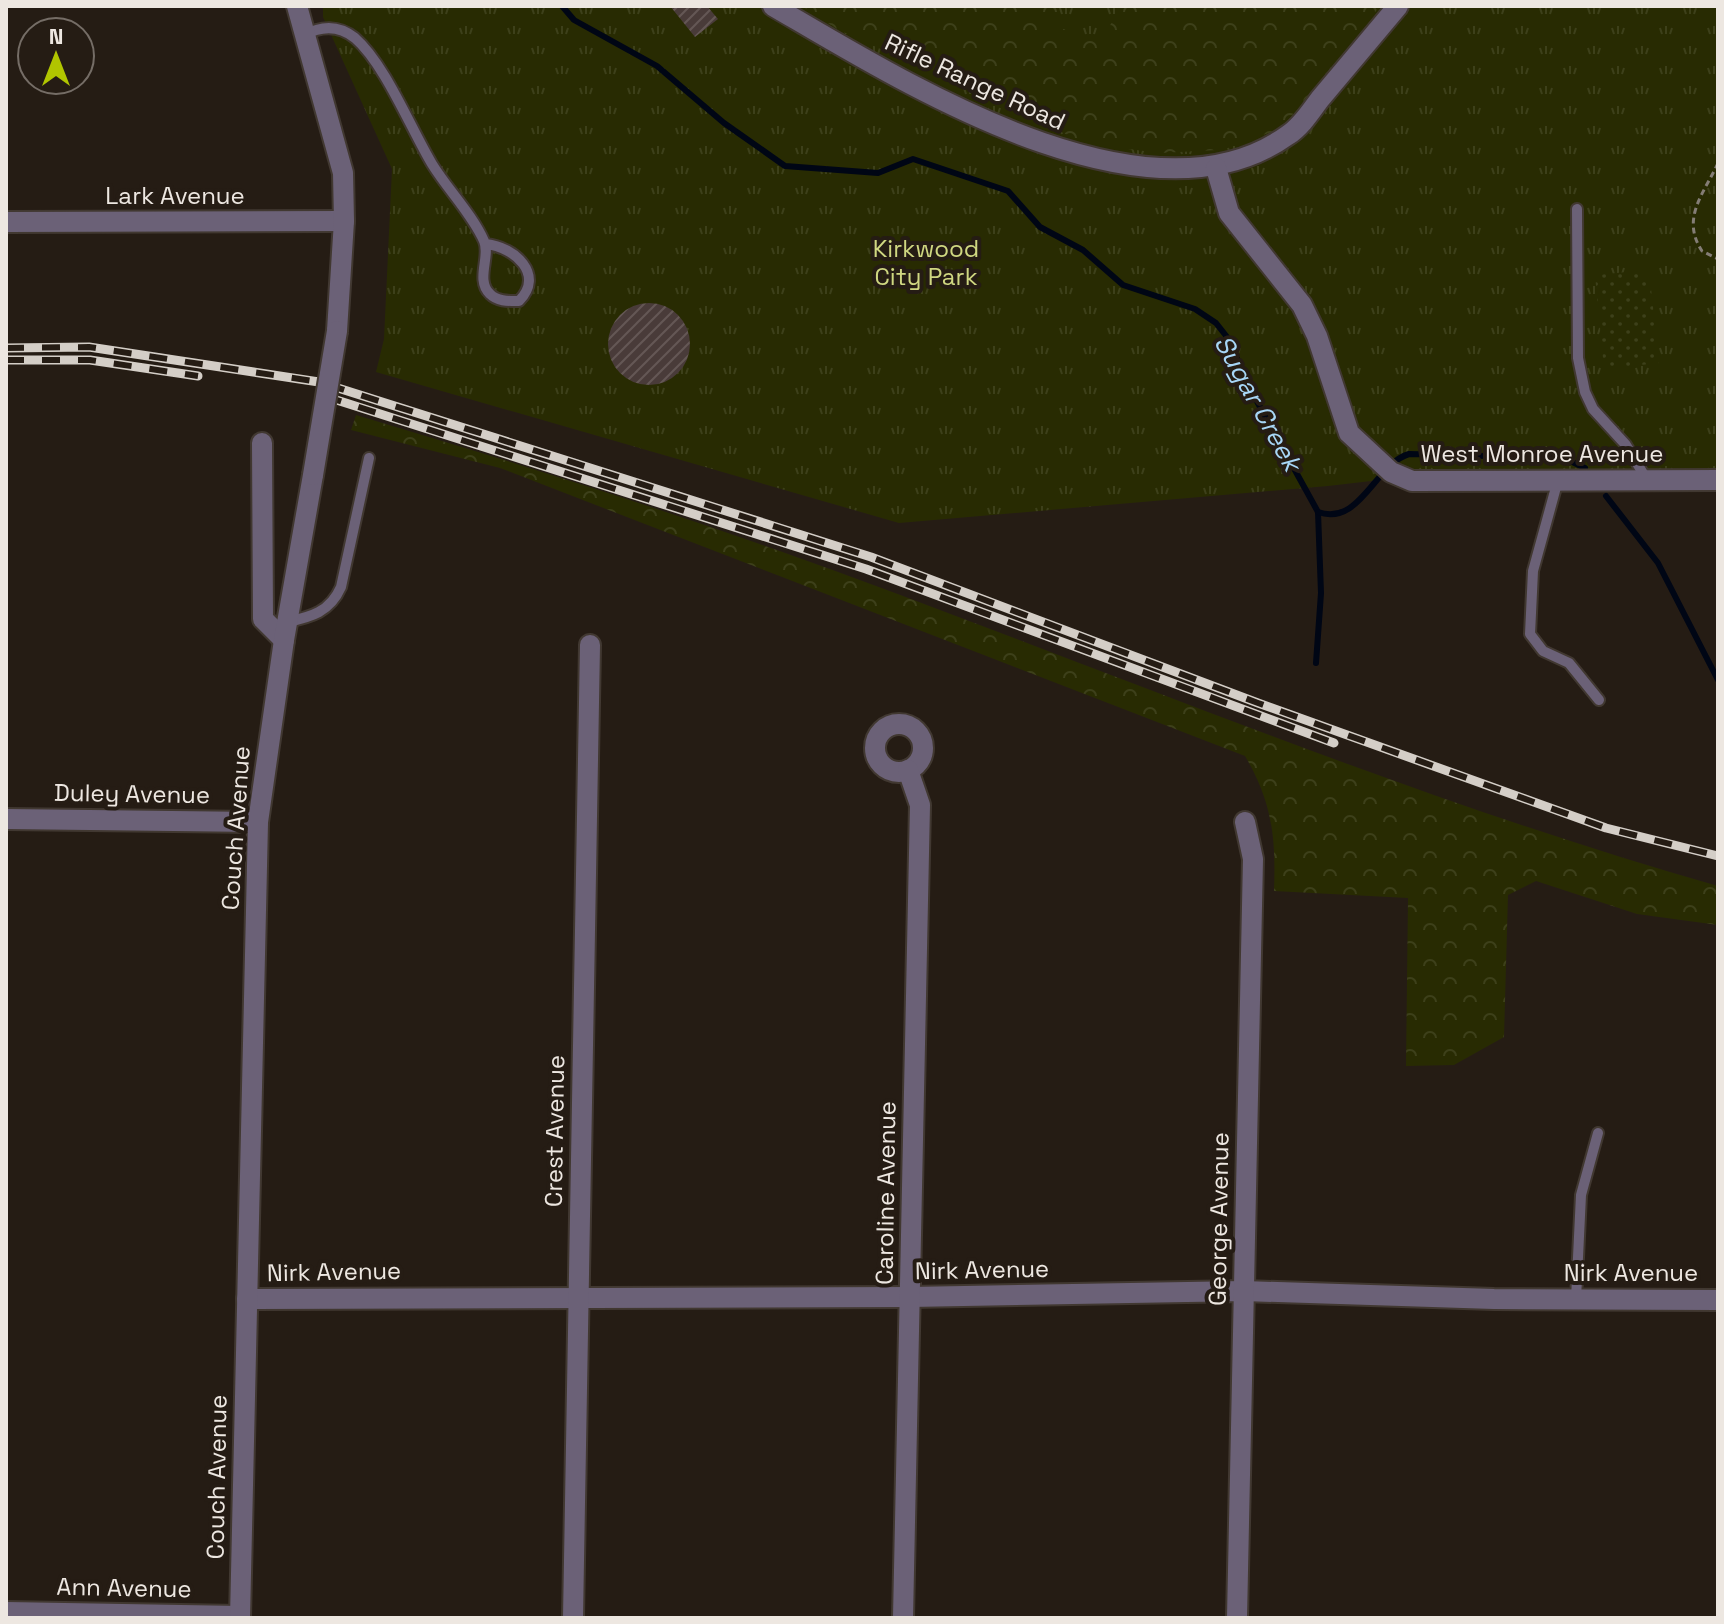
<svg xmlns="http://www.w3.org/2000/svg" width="1724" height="1624" font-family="'Space Grotesk',sans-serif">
<defs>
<pattern id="grass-tufts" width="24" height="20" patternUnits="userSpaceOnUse" patternTransform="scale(2)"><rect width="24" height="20" fill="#282b02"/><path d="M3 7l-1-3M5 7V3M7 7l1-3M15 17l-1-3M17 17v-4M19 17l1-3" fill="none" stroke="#3d401a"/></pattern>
<pattern id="forest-crowns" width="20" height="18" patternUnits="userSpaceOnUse" patternTransform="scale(2)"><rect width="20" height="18" fill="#282b02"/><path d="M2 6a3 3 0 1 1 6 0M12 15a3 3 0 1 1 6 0" fill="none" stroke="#3d401a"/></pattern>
<pattern id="garden-dots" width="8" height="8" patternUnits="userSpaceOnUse" patternTransform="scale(2)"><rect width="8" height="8" fill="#282b02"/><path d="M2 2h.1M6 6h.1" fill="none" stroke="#3d401a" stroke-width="1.8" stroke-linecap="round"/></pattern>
<pattern id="building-hatch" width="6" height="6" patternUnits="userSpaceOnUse" patternTransform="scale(2)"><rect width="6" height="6" fill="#493b39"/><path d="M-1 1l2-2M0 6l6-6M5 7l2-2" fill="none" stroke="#645755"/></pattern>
</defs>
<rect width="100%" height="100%" fill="#251c14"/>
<polygon fill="url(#grass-tufts)" points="323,6 1718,6 1718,471 1423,475 1328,486 899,523 376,372 384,339 392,169 323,17"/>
<g fill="url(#forest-crowns)">
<polygon points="802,6 1057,6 1060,28 1103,41 1119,6 1380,6 1281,129 1217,150 1160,153 1088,144 837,29"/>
<path d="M 356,415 C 497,457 638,501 777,550 C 1091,662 1397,795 1718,886 L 1718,925 L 1637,914 L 1536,881 L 1508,895 L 1504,1037 L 1454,1065 L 1406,1066 L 1408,898 L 1274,891 C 1276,837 1272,802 1245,756 L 500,468 L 351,430 Z"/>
</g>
<polygon fill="url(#garden-dots)" points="1649,270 1659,363 1604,369 1595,275"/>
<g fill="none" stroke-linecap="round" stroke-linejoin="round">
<g stroke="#000615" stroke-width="6">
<polyline points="562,6 574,20 657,66 724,123 785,166 878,173 913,159 1008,191 1040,227 1083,250 1123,285 1195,309 1216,323 1227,337 1254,396 1318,512 1321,593 1316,663"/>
<polyline points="1606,496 1658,563 1718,680"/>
<path d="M 1318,512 C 1360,527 1375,464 1409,454 L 1564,458 L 1585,468"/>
</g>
</g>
<g fill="url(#building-hatch)">
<polygon points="670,6 707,6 718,19 695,37"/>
<circle cx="649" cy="344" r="41"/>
</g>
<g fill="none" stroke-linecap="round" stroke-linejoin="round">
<g stroke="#413831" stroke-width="14">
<g id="service">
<path d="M 304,35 C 321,26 339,25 355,38 C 385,64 411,129 432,164 C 448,190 472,214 484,241 C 491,256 475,280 490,294 C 498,302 510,301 519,301 C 545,275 515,247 486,244"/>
<polyline points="1577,209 1578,358 1585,392 1593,409 1626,445 1647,480"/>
<polyline points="1558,480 1533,571 1530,634 1543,651 1569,663 1599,700"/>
<path d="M 287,622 C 311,617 330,612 341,587 L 369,458"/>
<polyline points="1576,1299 1581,1195 1598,1133"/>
</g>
</g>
<g stroke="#413831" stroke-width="24">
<g id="minor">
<path d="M 773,6 C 900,80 1147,237 1288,135 C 1301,127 1311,111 1320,99 C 1346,68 1372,37 1398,6"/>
<polyline points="1216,168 1229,213 1302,305 1317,336 1349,433 1391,472 1412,481 1718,480"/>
<polyline points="6,222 344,221"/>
<polyline points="262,443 263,619 284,640"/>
<circle cx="899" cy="748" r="24"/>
<polyline points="6,819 258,822"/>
<polyline points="247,1299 910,1297 1244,1291 1494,1299 1718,1300"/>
<polyline points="6,1612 240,1616"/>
<polyline points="573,1618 590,645"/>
<polyline points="903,1618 920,805 908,770"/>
<polyline points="1237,1618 1253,859 1245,822"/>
</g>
</g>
<g stroke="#413831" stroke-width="24">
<g id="tertiary">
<polyline points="297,6 343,173 344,221 337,331"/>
<polyline points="240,1618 258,822 284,640 313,475"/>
</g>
</g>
<path stroke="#847d76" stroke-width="3" stroke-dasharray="6 4" stroke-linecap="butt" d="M 1718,163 C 1705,192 1680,218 1702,251 L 1718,259"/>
<use href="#service" stroke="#6b6177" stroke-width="10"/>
<use href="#minor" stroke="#6b6177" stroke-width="20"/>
<use href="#tertiary" stroke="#6b6177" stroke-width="20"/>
<g stroke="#d4cec7" stroke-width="9">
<g id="rail">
<polyline points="6,348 89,347 319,382 871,557 1258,703 1606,828 1718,856"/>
<polyline points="6,360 90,360 198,376"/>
<polyline points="324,396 866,569 1334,743"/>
</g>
</g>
<use href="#rail" stroke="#251c14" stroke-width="6" stroke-dasharray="18" stroke-linecap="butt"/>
<g stroke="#413831" stroke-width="24" stroke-linecap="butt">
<polyline id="tertiary-bridge" points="313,475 337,331"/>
</g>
<use href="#tertiary-bridge" stroke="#6b6177" stroke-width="20"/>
</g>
<g text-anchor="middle" stroke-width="8" stroke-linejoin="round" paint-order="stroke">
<g font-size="24" fill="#ede7e1" stroke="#251c14">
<text transform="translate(975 82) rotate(25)" y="8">Rifle Range Road</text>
<text x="175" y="204">Lark Avenue</text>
<text x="1542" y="462">West Monroe Avenue</text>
<text transform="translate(132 794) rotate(1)" y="8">Duley Avenue</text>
<text transform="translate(236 828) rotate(-86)" y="8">Couch Avenue</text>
<text transform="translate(555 1131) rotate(-89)" y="8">Crest Avenue</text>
<text transform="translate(886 1193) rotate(-89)" y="8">Caroline Avenue</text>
<text transform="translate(1219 1219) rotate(-89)" y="8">George Avenue</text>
<text transform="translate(982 1270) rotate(-1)" y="8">Nirk Avenue</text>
<text transform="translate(334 1272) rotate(-1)" y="8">Nirk Avenue</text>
<text x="1631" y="1281">Nirk Avenue</text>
<text transform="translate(217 1477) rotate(-89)" y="8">Couch Avenue</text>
<text transform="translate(124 1588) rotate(1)" y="8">Ann Avenue</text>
</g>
<g font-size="24" fill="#cfd781" stroke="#251c14">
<text x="926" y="257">Kirkwood<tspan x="926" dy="28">City Park</tspan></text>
</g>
<g font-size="26" font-style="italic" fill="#a7d6f6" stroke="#251c14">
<text transform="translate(1258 403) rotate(61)" y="9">Sugar Creek</text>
</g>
</g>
<rect width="1724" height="1624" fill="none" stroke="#ede7e1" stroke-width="16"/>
<g transform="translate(56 56)"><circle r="38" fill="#251c14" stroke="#756d66" stroke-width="2"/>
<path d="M0-6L14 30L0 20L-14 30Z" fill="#b1c500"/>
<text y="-12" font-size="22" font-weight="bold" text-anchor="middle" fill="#ede7e1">N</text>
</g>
</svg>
